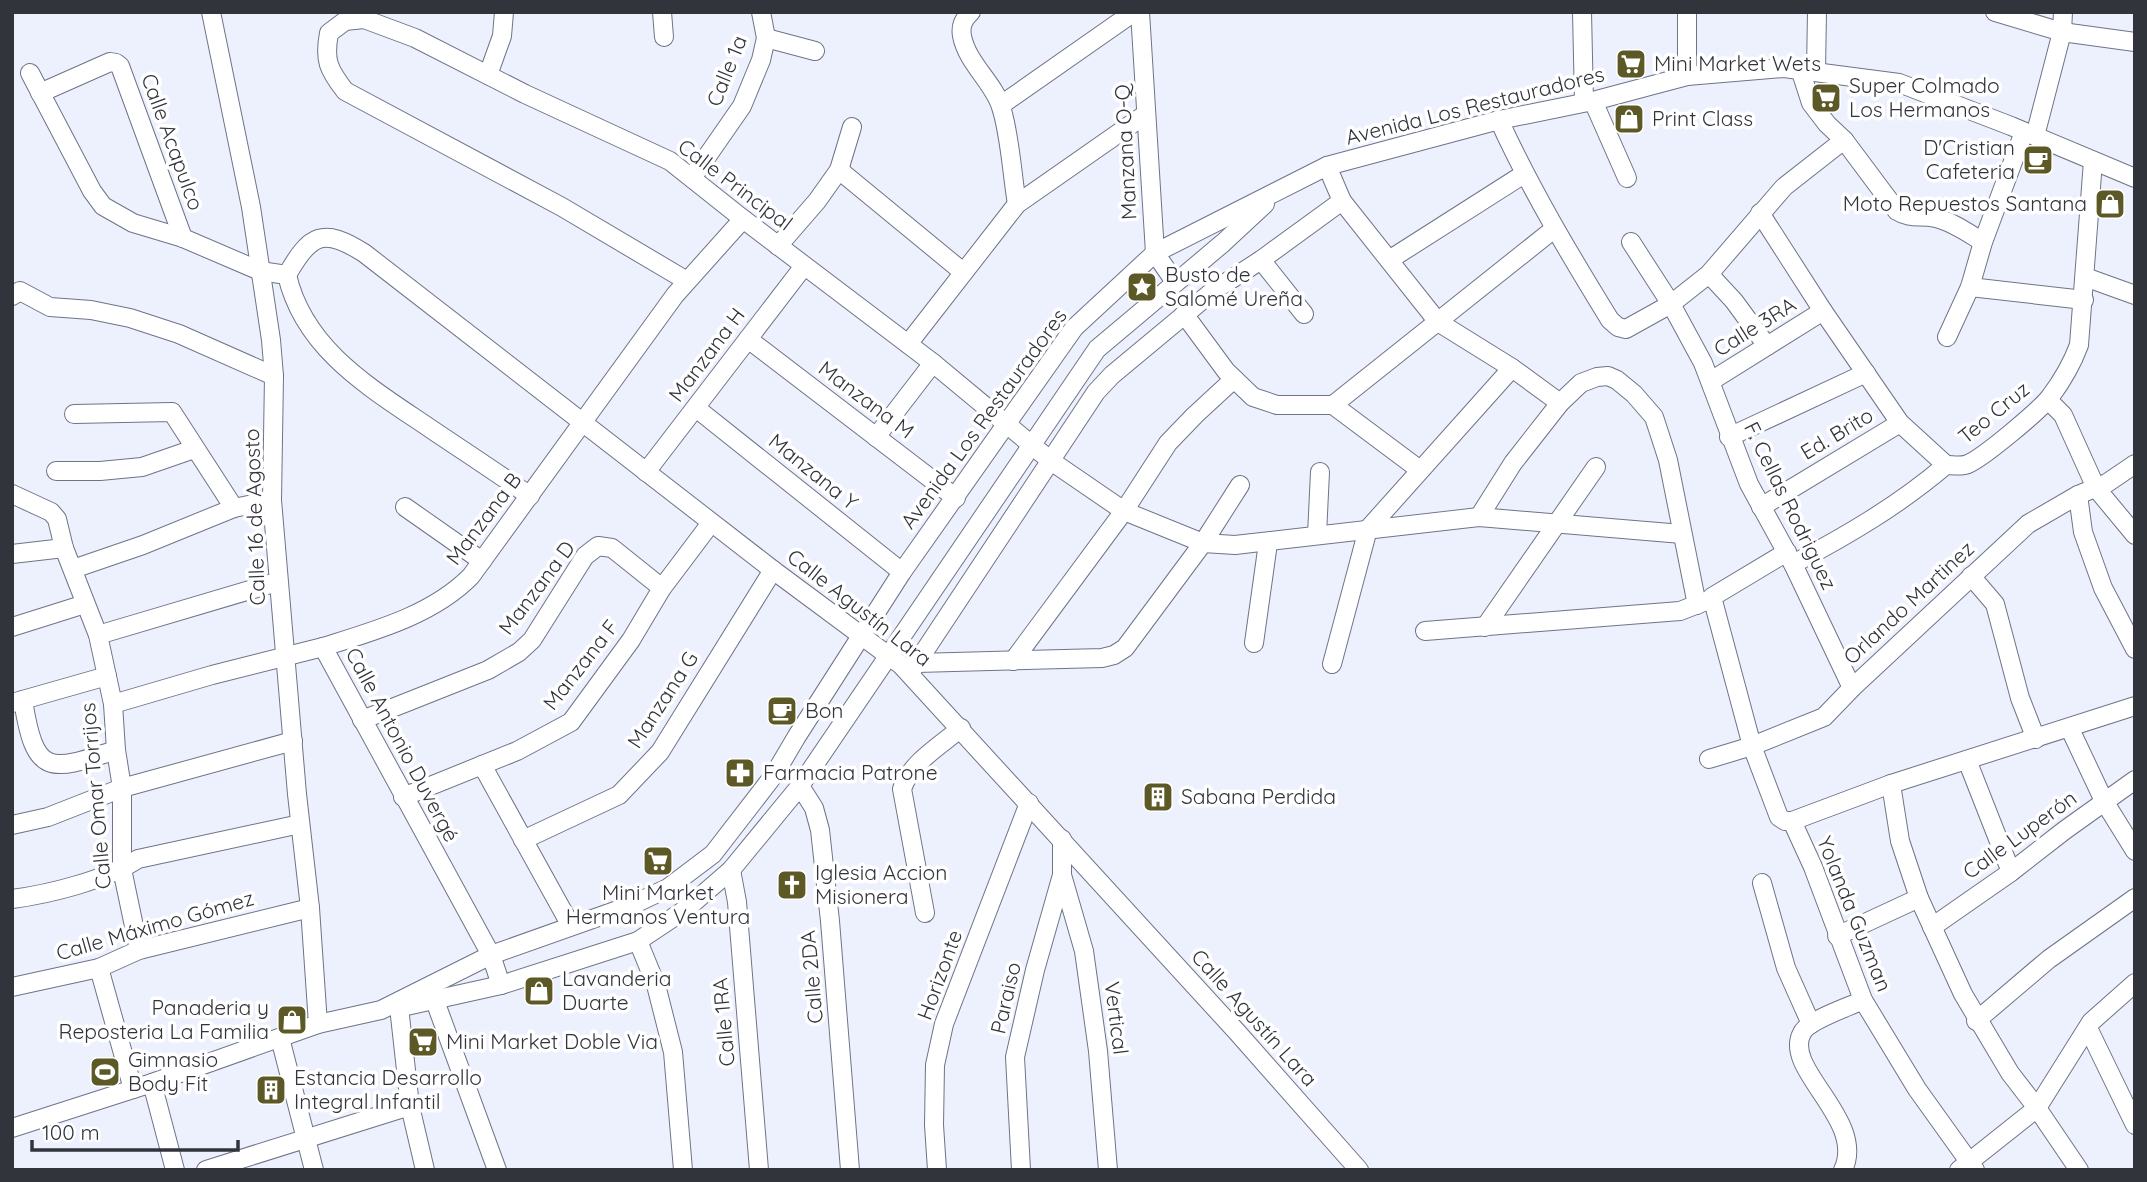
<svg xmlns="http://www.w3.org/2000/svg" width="2147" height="1182" font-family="Quicksand,sans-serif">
<rect width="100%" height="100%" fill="#edf1fe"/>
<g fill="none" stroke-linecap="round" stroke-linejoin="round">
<g stroke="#6e7487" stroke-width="20">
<g id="minor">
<polyline points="211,12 251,207 271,340 274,376 272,500 297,794 310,908 318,1024"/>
<polyline points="662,12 664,37"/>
<path d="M 971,12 C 964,19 960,25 962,36 C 967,63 994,83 1001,107 C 1010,134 1012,175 1017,204"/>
<polyline points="1140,12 1155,253 1175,282"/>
<polyline points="1582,12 1584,102"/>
<polyline points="1687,12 1687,76"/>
<polyline points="1995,12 2062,32 2135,42"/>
<polyline points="766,38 815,51"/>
<path d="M 1800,69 L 1811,103 L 1827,124 L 1844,140 L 1897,211 C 1912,220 1919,214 1936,218 C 1953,222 1968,233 1983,242"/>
<polyline points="1816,71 1817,12"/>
<polyline points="30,73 92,191 103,206 133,223 183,238 260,271 287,275"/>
<polyline points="488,75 502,36 504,12"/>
<polyline points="40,93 110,62 116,63 120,66 183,238"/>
<polyline points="1593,101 1627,178"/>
<polyline points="1001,105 1134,12"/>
<path d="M 1499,120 C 1531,190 1570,255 1610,320 L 1618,327 L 1626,329 L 1671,304 L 1709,274 L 1784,187 L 1844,140"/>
<polyline points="2035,136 2062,32 2063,12"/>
<polyline points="1327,166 1342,201 1438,322 1512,368 1560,403"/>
<polyline points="839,170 963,272"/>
<polyline points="692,178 742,106 761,60 766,38 761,12"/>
<polyline points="1760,213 1823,311 1900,423 1946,465"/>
<polyline points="1631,242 1671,304 1703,363 1749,484 1793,564 1852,688"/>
<polyline points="778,246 817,201 839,170 852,127"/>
<polyline points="1261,260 1304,314"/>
<polyline points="1389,260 1524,174"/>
<polyline points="1709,274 1734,301 1767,346"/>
<path d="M 287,275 C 310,234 323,227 364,253 L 773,570 L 901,665 L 1237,1032 L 1359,1170"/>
<path d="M 287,275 C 304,349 369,387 428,427 C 462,450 496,472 530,496"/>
<polyline points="2085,277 2135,295"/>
<path d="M 687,281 L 562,207 L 345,91 C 328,69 324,60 329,33 L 345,21 L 364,19 L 415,38 L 525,94 L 670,161 L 743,219 L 933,363 L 1051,461 L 1124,511 L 1203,543 L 1235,545 L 1479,517 L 1682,534"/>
<polyline points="1970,287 2084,300"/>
<polyline points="12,296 20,291 50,307 91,310 130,318 179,334 274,376"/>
<polyline points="1184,314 1226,371 1253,397 1277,405 1333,405 1420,470"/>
<polyline points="1947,337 1970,287 1983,242 2024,132"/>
<polyline points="748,339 956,498"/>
<polyline points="908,344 1017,204 1146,114"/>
<polyline points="1711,381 1823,311"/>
<polyline points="2048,400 2063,415 2096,488 2135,535"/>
<polyline points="1333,405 1554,229"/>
<polyline points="696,408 902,572"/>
<polyline points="74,414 172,412 234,508"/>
<polyline points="876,437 933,363"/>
<polyline points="1729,437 1866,373"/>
<polyline points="56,471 100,471 142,467 194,449"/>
<polyline points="646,472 804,266"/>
<polyline points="12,494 51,512 57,519 64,548 98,635 113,704 116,750 122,788 122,869 139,950"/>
<polyline points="2078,495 2083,532 2103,588 2135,649"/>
<polyline points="405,507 482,561"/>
<polyline points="1761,507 1900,423"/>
<polyline points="1479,517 1513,463 1560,403 1581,383 1597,377 1608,376 1617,380 1634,394 1654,417 1668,460 1697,605"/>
<polyline points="1317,535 1320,472"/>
<polyline points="1787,552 1712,597 1752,746 1779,817 1785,821 1792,821"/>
<polyline points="12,554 64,548"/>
<path d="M 1793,564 C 1848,535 1899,505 1946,465 C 1953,465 1961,467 1968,464 C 1984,457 2039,411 2050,397 C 2062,381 2072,364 2079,345 L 2093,161"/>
<polyline points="73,569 143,545 234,508 272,500"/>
<polyline points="1971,576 1995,604 2020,698 2036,739"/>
<polyline points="12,627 85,604"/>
<polyline points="1485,627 1596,467"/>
<polyline points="1425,631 1680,611 1706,601"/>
<polyline points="98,635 277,582"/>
<polyline points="1254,643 1268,543"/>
<path d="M 323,647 C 374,631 433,615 471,576 L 675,295 L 743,219"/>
<polyline points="1013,661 1124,511 1168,443 1195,415 1234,379"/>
<polyline points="917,663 1102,658 1114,655 1125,648 1203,543 1240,485"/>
<polyline points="1332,664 1368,529 1512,368"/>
<polyline points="910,673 1096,392 1112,375 1213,291 1261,260 1342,201"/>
<path d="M 23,700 C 35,777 49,772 116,750"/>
<polyline points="12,703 107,676"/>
<polyline points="113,704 212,675 323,647 491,955 501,985"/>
<polyline points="362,720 488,670 519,652 532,640 585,556 598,546 612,548 662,588"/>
<polyline points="2070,729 2104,801 2135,851"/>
<polyline points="1709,759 1752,746 1824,717 1852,688 2028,524 2078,495 2107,483 2135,464"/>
<polyline points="1967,760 2011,872"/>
<polyline points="482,765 571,926"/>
<polyline points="1891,784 1900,841 1919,898 1963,994 2010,1073 2037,1108 2079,1170"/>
<polyline points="800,786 814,808 820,830 830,921 850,1170"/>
<polyline points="403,797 517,751 571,722 631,640 662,588 711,523"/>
<polyline points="1792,821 1813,867 1863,1000 1917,1089 1975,1170"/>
<polyline points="1792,821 1891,784 2135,706"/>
<polyline points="12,825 48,817 122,788 293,741"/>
<polyline points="523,840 619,795 660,752 773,570"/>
<polyline points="731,870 737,902 759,1170"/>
<polyline points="1062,875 1084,951 1098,1051 1108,1170"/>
<polyline points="1762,883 1786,968 1811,1024"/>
<path d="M 12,899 C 50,894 106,880 138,859 L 300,824"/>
<path d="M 925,913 L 902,789 C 911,762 940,746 961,728"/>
<polyline points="1932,927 2011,872 2065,830 2135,780"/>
<polyline points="1837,936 1919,898"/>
<polyline points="638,941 656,985 673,1052 683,1170"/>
<polyline points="99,968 133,1089"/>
<polyline points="12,987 99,968 139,950 310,908"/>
<polyline points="435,1001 497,1170"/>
<polyline points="399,1007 410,1106 425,1170"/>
<polyline points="402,1007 501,985 638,941 686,909 731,870 800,786 1097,349 1223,243 1265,204"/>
<polyline points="1976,1021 2049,959 2135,898"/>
<polyline points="2088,1028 2135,1125"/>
<polyline points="280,1038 314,1170"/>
<polyline points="152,1083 175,1170"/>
<polyline points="12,1128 152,1083 318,1024 381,1010 491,955 632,905 668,888 713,854 774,775 797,736 902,572 1074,328 1155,253 1327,166 1499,120 1593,101 1687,76 1784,68 1899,83 2011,126 2135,178"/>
<polyline points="206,1170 410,1106"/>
<polyline points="937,1170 934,1125 935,1065 944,1024 1029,803"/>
<polyline points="1021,1170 1015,1057 1035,970 1062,875 1062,839"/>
<path d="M 1843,1170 C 1867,1120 1782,1069 1802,1033 C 1808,1020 1849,1007 1863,1000"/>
<polyline points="1959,1170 2037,1108 2091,1022 2135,983"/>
</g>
</g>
<use href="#minor" stroke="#fff" stroke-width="18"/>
</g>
<defs>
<g id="supermarket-square" transform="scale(1.575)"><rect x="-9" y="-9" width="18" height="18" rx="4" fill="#5c5926" stroke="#fff"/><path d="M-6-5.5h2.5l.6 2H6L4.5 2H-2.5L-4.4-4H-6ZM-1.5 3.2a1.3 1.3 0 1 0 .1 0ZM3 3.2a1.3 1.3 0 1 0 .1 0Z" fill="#fff"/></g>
<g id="shop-square" transform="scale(1.575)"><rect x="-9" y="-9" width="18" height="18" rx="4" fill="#5c5926" stroke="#fff"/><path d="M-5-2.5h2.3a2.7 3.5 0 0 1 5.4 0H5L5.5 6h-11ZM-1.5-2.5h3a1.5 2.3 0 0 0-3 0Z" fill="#fff"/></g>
<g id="cafe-square" transform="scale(1.575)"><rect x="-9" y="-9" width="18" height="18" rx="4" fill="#5c5926" stroke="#fff"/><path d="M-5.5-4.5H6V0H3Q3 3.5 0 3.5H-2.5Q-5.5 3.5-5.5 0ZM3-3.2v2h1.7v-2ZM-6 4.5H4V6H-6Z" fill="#fff"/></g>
<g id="sight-square" transform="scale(1.575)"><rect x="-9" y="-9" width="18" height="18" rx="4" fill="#5c5926" stroke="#fff"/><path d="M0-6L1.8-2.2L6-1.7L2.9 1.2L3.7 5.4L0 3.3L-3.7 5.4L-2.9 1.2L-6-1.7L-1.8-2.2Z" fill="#fff"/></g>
<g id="pharmacy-square" transform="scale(1.575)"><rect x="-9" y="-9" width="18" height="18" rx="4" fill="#5c5926" stroke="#fff"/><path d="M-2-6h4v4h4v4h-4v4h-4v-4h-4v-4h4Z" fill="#fff"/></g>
<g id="building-square" transform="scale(1.575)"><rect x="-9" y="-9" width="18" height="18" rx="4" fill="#5c5926" stroke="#fff"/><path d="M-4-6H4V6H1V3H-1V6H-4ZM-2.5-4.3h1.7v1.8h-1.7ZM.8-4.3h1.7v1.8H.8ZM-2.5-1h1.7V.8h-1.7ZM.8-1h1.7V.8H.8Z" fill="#fff"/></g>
<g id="church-square" transform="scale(1.575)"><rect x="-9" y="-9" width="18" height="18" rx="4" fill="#5c5926" stroke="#fff"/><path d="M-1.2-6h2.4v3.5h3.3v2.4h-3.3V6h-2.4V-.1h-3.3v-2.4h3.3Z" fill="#fff"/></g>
<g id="stadium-square" transform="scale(1.575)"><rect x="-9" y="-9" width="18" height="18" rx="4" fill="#5c5926" stroke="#fff"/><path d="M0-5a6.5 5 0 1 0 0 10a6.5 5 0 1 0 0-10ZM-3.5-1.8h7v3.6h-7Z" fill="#fff"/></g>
</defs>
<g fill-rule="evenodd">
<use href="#supermarket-square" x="1631" y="64"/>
<use href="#supermarket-square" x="1826" y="98"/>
<use href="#shop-square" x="1629" y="119"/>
<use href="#cafe-square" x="2038" y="160"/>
<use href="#shop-square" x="2110" y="204"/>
<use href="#sight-square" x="1142" y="287"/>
<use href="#cafe-square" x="782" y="711"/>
<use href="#pharmacy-square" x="740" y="773"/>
<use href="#building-square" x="1158" y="797"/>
<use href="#supermarket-square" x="658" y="861"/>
<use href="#church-square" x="792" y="885"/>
<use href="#shop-square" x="539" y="991"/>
<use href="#shop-square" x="292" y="1020"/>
<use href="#supermarket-square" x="423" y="1042"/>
<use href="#stadium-square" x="105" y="1072"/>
<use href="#building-square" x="271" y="1090"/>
</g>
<g text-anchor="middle" stroke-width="7" stroke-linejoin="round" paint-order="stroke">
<g font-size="21" fill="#32343c" stroke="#fff" text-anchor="start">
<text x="1654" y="71">Mini Market Wets</text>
<text x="1849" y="93">Super Colmado<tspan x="1849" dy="24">Los Hermanos</tspan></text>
<text x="1652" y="126">Print Class</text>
<text x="2015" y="155" text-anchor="end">D'Cristian<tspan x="2015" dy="24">Cafeteria</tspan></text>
<text x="2087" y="211" text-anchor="end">Moto Repuestos Santana</text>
<text x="1165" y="282">Busto de<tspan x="1165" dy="24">Salomé Ureña</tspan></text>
<text x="805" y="718">Bon</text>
<text x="763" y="780">Farmacia Patrone</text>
<text x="1181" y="804">Sabana Perdida</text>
<text x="815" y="880">Iglesia Accion<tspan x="815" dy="24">Misionera</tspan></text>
<text x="658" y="900" text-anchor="middle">Mini Market<tspan x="658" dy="24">Hermanos Ventura</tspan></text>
<text x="562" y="986">Lavanderia<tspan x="562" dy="24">Duarte</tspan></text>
<text x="269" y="1015" text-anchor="end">Panaderia y<tspan x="269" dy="24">Reposteria La Familia</tspan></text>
<text x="446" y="1049">Mini Market Doble Via</text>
<text x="128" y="1067">Gimnasio<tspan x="128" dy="24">Body Fit</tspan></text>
<text x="294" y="1085">Estancia Desarrollo<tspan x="294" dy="24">Integral Infantil</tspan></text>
</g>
<g font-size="21" fill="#32343c" stroke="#fff">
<text transform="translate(727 71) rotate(-68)" y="7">Calle 1a</text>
<text transform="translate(1475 106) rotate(-14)" y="7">Avenida Los Restauradores</text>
<text transform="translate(172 142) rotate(70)" y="7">Calle Acapulco</text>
<text transform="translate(1126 152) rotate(-93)" y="7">Manzana O-Q</text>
<text transform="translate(735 185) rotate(37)" y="7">Calle Principal</text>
<text transform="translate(1755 327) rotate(-32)" y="7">Calle 3RA</text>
<text transform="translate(707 355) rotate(-53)" y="7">Manzana H</text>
<text transform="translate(866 400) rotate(37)" y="7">Manzana M</text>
<text transform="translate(1994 413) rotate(-39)" y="7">Teo Cruz</text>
<text transform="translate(984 419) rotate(-54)" y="7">Avenida Los Restauradores</text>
<text transform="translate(1837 434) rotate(-31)" y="7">Ed. Brito</text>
<text transform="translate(813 472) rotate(39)" y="7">Manzana Y</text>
<text transform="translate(1790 506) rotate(64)" y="7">F. Cellas Rodriguez</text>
<text transform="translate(255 517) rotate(-92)" y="7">Calle 16 de Agosto</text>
<text transform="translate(484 519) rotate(-53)" y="7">Manzana B</text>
<text transform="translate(537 588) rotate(-53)" y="7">Manzana D</text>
<text transform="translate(1909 603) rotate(-43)" y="7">Orlando Martinez</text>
<text transform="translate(859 608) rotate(38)" y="7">Calle Agustín Lara</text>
<text transform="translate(581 665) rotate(-52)" y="7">Manzana F</text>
<text transform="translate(663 700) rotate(-57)" y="7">Manzana G</text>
<text transform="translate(402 745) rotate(62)" y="7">Calle Antonio Duvergé</text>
<text transform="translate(96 796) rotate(-95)" y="7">Calle Omar Torrijos</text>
<text transform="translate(2020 835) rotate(-36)" y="7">Calle Luperón</text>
<text transform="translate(1854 914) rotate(68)" y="7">Yolanda Guzman</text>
<text transform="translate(155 926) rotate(-16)" y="7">Calle Máximo Gómez</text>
<text transform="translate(940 975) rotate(-70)" y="7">Horizonte</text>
<text transform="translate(812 977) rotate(-95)" y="7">Calle 2DA</text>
<text transform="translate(1006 998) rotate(-77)" y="7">Paraiso</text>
<text transform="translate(1116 1018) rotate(83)" y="7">Vertical</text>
<text transform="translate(1254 1018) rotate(48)" y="7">Calle Agustín Lara</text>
<text transform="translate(724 1022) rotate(-95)" y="7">Calle 1RA</text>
</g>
</g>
<rect width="2147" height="1182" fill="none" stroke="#32343c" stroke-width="28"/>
<path d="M32 1140v10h206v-10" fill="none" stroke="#32343c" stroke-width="3.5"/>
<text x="42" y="1140" font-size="21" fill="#32343c" stroke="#ffffff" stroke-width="5" paint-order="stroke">100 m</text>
</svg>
